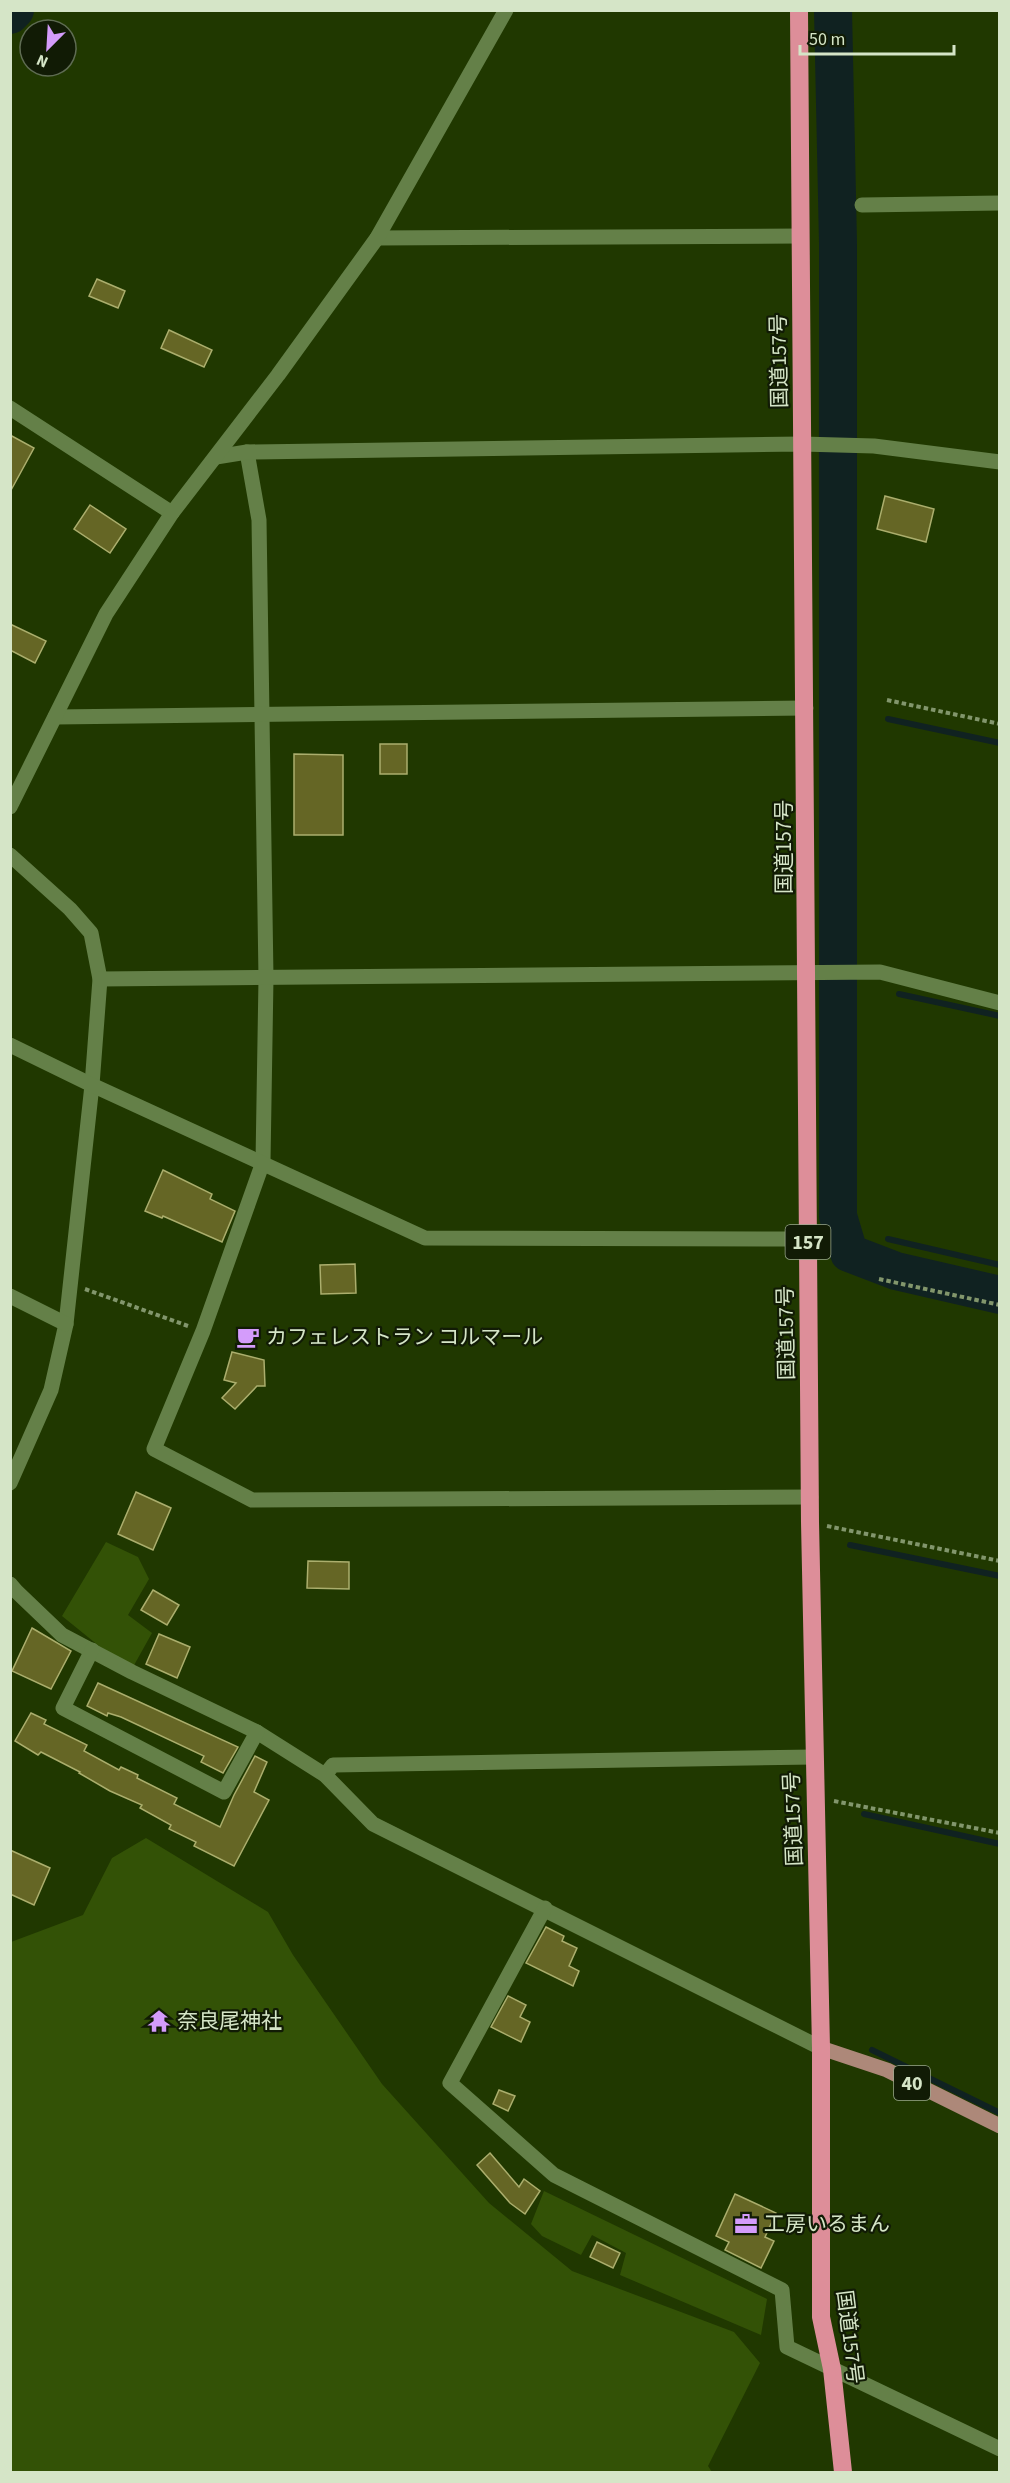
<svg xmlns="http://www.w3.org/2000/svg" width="1010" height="2483" font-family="'Source Sans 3','Noto Sans JP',sans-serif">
<rect width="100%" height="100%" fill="#203800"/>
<g fill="#335206">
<polygon points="106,1542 138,1557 149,1579 128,1615 152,1633 133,1667 99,1646 62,1616"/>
<polygon points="146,1838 268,1912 293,1955 382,2084 489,2203 572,2271 734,2332 760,2363 708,2466 712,2472 11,2472 11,1942 83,1915 112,1858"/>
<polygon points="544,2191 767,2299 761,2335 620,2275 626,2253 592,2235 581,2255 542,2236 531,2224"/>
</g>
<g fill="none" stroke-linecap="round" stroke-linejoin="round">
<g stroke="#102221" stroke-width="6">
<polyline points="888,719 1000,743"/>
<polyline points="899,994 1000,1016"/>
<polyline points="888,1239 1000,1265"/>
<polyline points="850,1545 1000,1576"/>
<polyline points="864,1814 1000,1844"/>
<polyline points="872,2050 1000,2113"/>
</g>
<g stroke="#102221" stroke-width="38">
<polyline points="833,10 838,243 838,1216 849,1253 896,1271 1000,1295"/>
<polyline points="10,15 15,10"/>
</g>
</g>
<g fill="#656625" stroke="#abae6d" stroke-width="1.5">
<polygon points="97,279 125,291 118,308 89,296"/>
<polygon points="169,330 212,350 204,367 161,348"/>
<polygon points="10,435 34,448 10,492"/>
<polygon points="885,496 934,509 926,542 877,529"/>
<polygon points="90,505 126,529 110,553 74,529"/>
<polygon points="10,624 46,641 35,663 10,650"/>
<rect x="380" y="744" width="27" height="30"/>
<polygon points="294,754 343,755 343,835 294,835"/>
<polygon points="163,1170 212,1194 210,1199 235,1211 222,1242 163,1216 162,1218 145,1211"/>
<polygon points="355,1264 356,1293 321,1294 320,1265"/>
<polygon points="232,1352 264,1360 265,1386 257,1386 235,1409 222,1398 236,1383 224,1380"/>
<polygon points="136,1492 171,1508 153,1550 118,1534"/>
<polygon points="308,1561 349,1562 349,1589 307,1588"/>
<polygon points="153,1590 179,1605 167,1625 141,1610"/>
<polygon points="32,1628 71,1651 51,1689 12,1671"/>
<polygon points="159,1634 190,1647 177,1678 146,1664"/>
<polygon points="98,1683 238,1747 223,1773 201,1762 204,1756 121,1717 108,1713 107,1716 87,1706"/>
<polygon points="31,1713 46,1720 44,1724 87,1745 84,1751 119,1770 121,1767 138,1775 137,1778 177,1798 174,1804 220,1827 234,1795 255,1756 267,1762 254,1792 269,1800 234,1866 194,1846 196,1842 169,1829 171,1825 140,1808 142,1805 110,1791 79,1773 80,1772 41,1752 38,1755 15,1741"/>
<polygon points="10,1850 50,1868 34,1905 10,1894"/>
<polygon points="546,1927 564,1936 562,1941 577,1948 569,1966 579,1971 573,1986 526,1963"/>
<polygon points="508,1996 526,2005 520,2017 530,2022 521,2042 491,2027"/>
<polygon points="499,2090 515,2096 508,2111 493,2104"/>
<polygon points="490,2153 519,2187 524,2179 540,2191 525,2214 510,2203 477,2165"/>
<polygon points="735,2194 776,2213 765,2237 774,2241 761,2268 725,2250 729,2242 716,2236"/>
<polygon points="597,2242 620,2253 613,2268 590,2257"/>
</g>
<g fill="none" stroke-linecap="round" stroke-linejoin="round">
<g stroke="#82966c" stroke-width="4" stroke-dasharray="4.5 3" stroke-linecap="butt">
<polyline points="887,700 1000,724"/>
<polyline points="879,1279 1000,1305"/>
<polyline points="85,1289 188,1326"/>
<polyline points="827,1526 1000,1561"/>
<polyline points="834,1801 1000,1833"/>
</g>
<g stroke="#648048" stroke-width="15">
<polyline points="862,205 1000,203"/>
<polyline points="377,238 801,236"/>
<polyline points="10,408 172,513"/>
<polyline points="247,452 259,520 266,978 263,1162 203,1331 154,1449 252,1500 811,1497"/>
<polyline points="216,457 247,452 802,444 874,446 1000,462"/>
<polyline points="55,717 806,708"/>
<polyline points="10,807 106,614 172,513 278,375 377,238 506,10"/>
<polyline points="10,855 70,909 91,933 100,979 92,1085 66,1324 51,1390 10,1483"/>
<polyline points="100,979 880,972 1000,1003"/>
<polyline points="10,1045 92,1085 425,1238 808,1239"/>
<polyline points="10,1296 66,1324"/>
<polyline points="10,1584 16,1591 62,1635 132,1672 257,1732 325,1775 373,1824 821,2048"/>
<polyline points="92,1650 63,1708 224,1792 257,1732"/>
<polyline points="325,1775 333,1765 814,1757"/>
<polyline points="545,1908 450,2083 554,2175 782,2290 787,2347 1000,2449"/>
</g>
<polyline stroke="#ad8879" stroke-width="15" points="821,2048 887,2070 1000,2126"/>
<polyline stroke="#dd8e99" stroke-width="18" points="799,10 810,1522 821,2048 821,2317 832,2369 843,2472"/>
</g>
<defs>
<g id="cafe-bare" transform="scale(1.8)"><path d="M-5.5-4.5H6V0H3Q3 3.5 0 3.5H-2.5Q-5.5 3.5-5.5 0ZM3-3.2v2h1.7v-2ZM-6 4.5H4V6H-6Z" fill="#d49cfb" stroke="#111b05" stroke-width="2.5" paint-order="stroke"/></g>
<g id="temple-bare" transform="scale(1.8)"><path d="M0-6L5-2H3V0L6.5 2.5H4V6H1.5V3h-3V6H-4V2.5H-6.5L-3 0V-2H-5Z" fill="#d49cfb" stroke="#111b05" stroke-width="2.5" paint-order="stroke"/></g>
<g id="office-bare" transform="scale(1.8)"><path d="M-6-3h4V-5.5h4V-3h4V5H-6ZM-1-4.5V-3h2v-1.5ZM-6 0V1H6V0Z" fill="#d49cfb" stroke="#111b05" stroke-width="2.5" paint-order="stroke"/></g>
</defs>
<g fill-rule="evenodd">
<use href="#cafe-bare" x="248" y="1337"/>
<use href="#temple-bare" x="159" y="2021"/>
<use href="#office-bare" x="746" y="2224"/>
</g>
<g text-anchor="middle" stroke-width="4.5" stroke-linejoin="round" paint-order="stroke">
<g fill="#111b05" stroke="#9aa88d" stroke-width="1.5">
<rect x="785.5" y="1225" width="45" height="34" rx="4.5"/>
<rect x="894" y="2066" width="36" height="34" rx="4.5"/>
</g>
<g font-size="20" font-weight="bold" fill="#d5e5c7">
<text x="808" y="1249">157</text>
<text x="912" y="2090">40</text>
</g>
<g font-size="21" fill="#d5e5c7" stroke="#111b05">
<text transform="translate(779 361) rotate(-91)" y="7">国道157号</text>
<text transform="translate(784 847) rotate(-90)" y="7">国道157号</text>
<text transform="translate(786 1333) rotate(-91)" y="7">国道157号</text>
<text transform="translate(793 1819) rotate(-92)" y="7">国道157号</text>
<text transform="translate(850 2337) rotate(83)" y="7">国道157号</text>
</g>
<g font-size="21" fill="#d5e5c7" stroke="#111b05" text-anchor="start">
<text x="266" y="1344">カフェレストラン コルマール</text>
<text x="177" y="2028">奈良尾神社</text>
<text x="764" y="2231">工房いるまん</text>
</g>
</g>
<rect width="1010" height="2483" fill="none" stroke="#d5e5c7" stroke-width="24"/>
<g transform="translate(48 48) rotate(204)"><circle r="28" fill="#111b05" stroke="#5f6c53" stroke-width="1.5"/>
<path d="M0-4.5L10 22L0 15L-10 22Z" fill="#d49cfb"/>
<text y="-9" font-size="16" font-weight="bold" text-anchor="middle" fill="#d5e5c7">N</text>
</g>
<path d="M800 45v9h154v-9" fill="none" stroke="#d5e5c7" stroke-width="3"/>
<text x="809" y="45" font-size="18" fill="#d5e5c7" stroke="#111b05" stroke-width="4.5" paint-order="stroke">50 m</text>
</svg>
